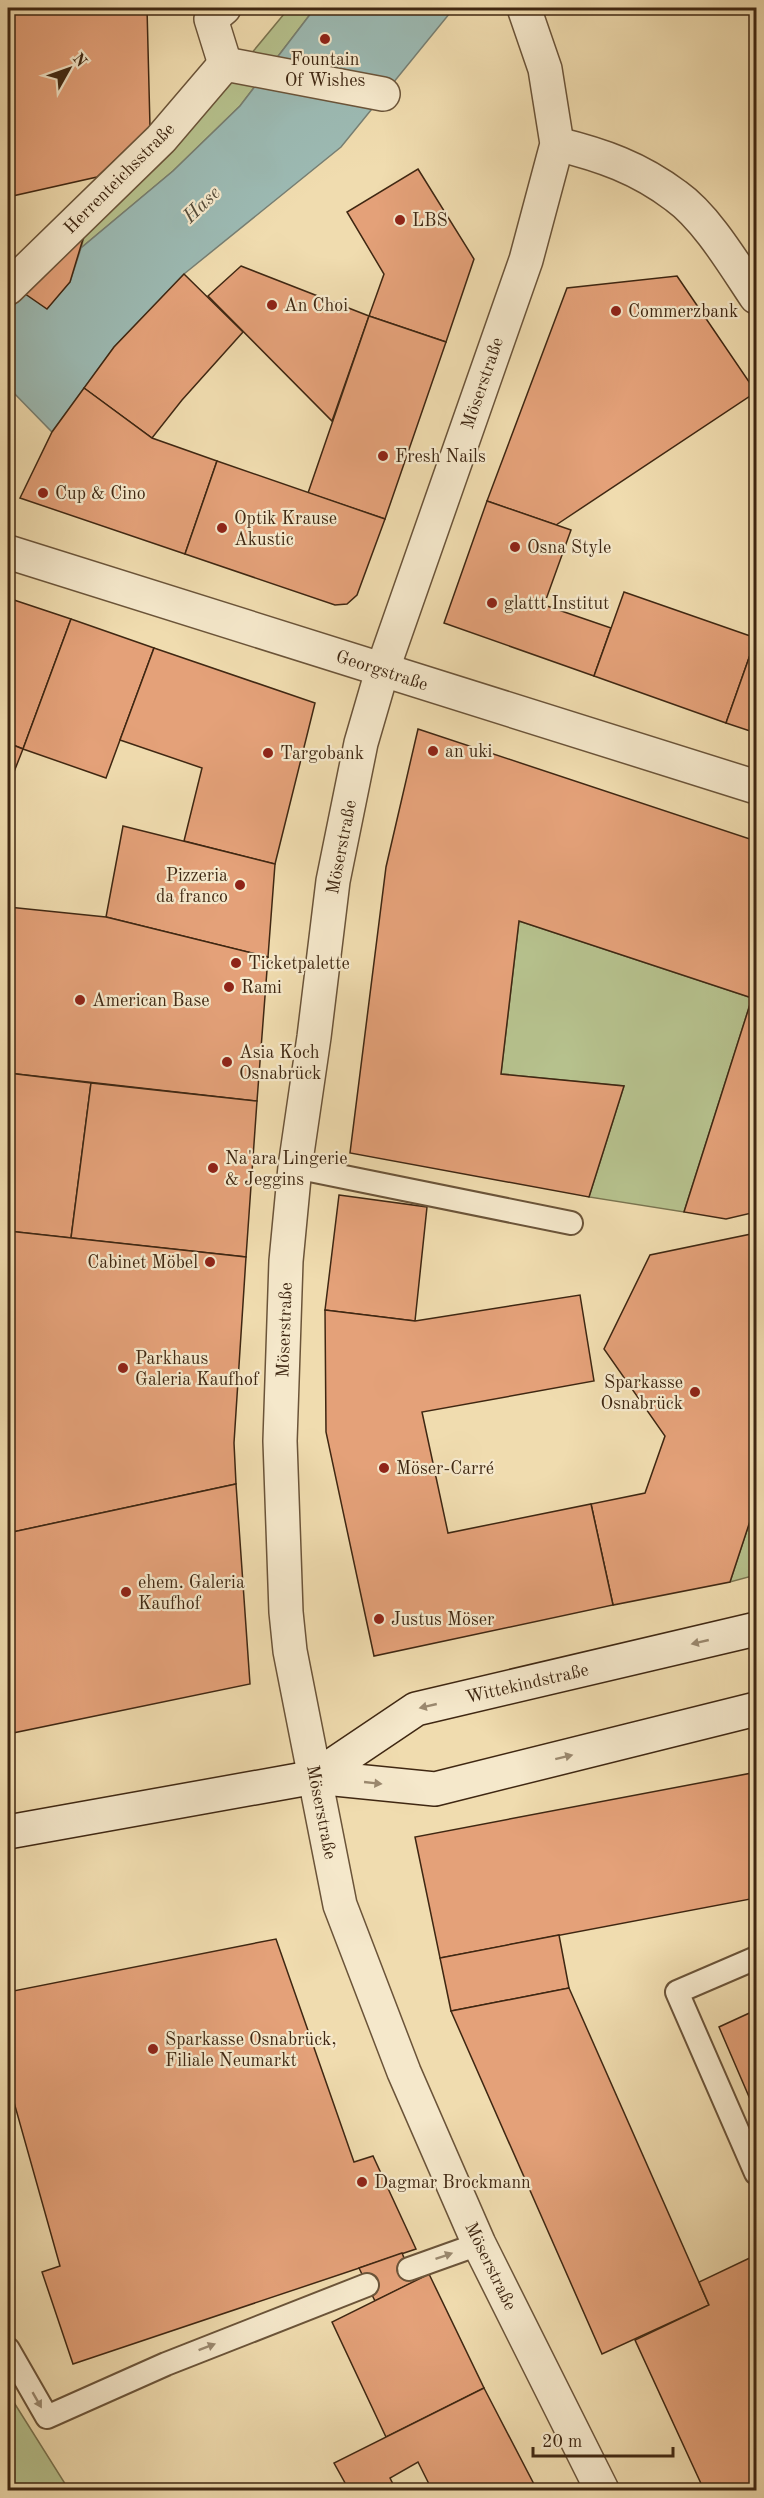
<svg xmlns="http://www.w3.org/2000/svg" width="764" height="2498" font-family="'Old Standard TT',serif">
<rect width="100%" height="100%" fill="#f0dcaf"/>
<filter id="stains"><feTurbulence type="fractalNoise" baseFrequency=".00333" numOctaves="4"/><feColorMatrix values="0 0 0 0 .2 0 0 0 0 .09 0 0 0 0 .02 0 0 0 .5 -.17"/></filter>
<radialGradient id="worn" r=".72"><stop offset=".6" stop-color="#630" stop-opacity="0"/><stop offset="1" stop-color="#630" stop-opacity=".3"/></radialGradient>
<g fill="#b6c18d" stroke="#7a7450" stroke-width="1.5">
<polygon points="289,8 315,8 240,106 173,171 81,248 86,229 241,66"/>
<polygon points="519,921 752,998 684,1212 589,1197 624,1086 501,1074"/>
<polygon points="756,1511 756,1575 730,1582 753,1512"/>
<polygon points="8,2393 69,2490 8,2490"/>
</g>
<polygon fill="#9cbab3" stroke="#777f73" stroke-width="1.5" points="315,8 454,8 341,147 184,274 114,347 52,432 8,387 8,311 26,294 47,308 70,282 81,248 173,171 240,106"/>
<g fill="#e4a179" stroke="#3f2712" stroke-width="1.5">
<polygon points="8,8 147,8 150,127 97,177 8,197"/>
<polygon points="418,169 474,259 446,342 369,316 384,274 347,212"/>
<polygon points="86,229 70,282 47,309 18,289"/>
<polygon points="241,266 369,316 332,421 208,296"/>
<polygon points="184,274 243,332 182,400 152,438 84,388 114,347"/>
<polygon points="677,276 756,392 556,525 487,501 567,288"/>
<polygon points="369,316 446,342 385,519 308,493"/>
<polygon points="84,388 152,438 217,461 185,554 20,498 52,432"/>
<polygon points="217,461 385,519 357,595 347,604 335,605 185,554"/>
<polygon points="487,501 571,530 544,605 611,628 594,676 444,623"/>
<polygon points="624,592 756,638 726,723 594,676"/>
<polygon points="8,598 71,619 23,749 8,743"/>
<polygon points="71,619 154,648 106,778 23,749"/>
<polygon points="756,638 756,733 726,723"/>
<polygon points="154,648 315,703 275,864 184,841 202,768 120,740"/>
<polygon points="418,729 756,841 756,1212 726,1219 684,1212 752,998 519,921 501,1074 624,1086 589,1197 350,1153 386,867"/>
<polygon points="8,743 23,749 8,787"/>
<polygon points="123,826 275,864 268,957 106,917"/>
<polygon points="8,907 106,917 268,957 257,1101 8,1073"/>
<polygon points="8,1073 91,1083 71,1238 8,1231"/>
<polygon points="91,1083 257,1101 246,1257 71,1238"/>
<polygon points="339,1195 427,1207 415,1321 325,1310"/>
<polygon points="8,1231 246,1257 234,1443 236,1484 8,1533"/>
<polygon points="756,1233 756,1511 753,1512 730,1582 613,1605 591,1504 645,1493 665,1436 604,1349 650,1255"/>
<polygon points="580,1295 594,1381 422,1412 448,1533 591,1504 613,1605 374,1656 326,1432 325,1310 415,1321"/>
<polygon points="236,1484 250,1684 8,1734 8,1533"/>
<polygon points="752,1773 756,1801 756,1898 440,1958 415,1837"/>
<polygon points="559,1935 569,1988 451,2011 440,1958"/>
<polygon points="276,1939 354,2162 373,2156 416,2249 73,2364 42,2272 60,2266 8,2081 8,1992"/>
<polygon points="569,1988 709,2305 602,2354 451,2011"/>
<polygon points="756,2010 756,2113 719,2027"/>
<polygon points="402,2253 414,2282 375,2301 359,2268"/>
<polygon points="756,2255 756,2490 704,2490 635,2340 709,2305 699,2282"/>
<polygon points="429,2274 484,2388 386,2437 332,2322"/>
<polygon points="484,2388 537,2490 432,2490 418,2462 390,2478 396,2490 349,2490 334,2463"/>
</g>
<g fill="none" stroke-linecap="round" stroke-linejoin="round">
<g stroke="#6b5439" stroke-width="26">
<g id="lane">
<polyline points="295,1167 571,1223"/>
<polyline points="756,1958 677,1992 756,2173"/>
<polyline points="409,2269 479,2244"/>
<polyline points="8,2349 47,2417 166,2364 367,2285"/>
</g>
</g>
<g stroke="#6b5439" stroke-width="36">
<g id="street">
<polyline points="224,8 211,19 225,64"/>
<polyline points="524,8 545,69 557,144 526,260 382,671 361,743 333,881 314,1037 295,1167 286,1261 280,1441 286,1612 290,1651 340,1905 404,2072 479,2244 602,2490"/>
<path d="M 557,144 C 602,155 639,168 676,196 C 707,218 735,266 756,297"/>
<polyline points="8,288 161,139 225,64 383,94"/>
<polyline points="8,552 756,787"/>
</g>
</g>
<g stroke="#3f2712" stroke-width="36">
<g id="secondary">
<polyline points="315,1777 416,1709 756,1629"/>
<polyline points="8,1832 315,1777 435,1789 756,1709"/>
</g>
</g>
<use href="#lane" stroke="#f5e8cb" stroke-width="22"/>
<use href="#street" stroke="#f5e8cb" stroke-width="33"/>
<use href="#secondary" stroke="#f5e8cb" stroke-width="33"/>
</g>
<defs><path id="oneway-solid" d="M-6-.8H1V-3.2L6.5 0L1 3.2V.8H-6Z" transform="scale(1.5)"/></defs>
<g fill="#9a886e">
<use href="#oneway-solid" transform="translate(700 1642) rotate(167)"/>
<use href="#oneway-solid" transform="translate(428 1706) rotate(167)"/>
<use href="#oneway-solid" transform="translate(564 1757) rotate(-14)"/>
<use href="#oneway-solid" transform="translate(373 1783) rotate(6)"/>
<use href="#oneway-solid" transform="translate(444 2256) rotate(-19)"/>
<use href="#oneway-solid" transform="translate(207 2347) rotate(-21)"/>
<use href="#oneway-solid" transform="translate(37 2400) rotate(60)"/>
</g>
<g fill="#8f2418" stroke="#f5e8cb" stroke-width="2">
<circle cx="325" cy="39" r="6"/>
<circle cx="400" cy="220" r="6"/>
<circle cx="272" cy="305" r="6"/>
<circle cx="616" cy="311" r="6"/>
<circle cx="383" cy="456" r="6"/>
<circle cx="43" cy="493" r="6"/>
<circle cx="222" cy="528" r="6"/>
<circle cx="515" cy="547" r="6"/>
<circle cx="492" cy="603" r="6"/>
<circle cx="433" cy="751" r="6"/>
<circle cx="268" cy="753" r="6"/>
<circle cx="240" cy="885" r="6"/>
<circle cx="236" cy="963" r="6"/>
<circle cx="229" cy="987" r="6"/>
<circle cx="80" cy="1000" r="6"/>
<circle cx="227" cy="1062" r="6"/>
<circle cx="213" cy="1168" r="6"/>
<circle cx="210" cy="1262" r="6"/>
<circle cx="123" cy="1368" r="6"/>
<circle cx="695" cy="1392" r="6"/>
<circle cx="384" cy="1468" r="6"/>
<circle cx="126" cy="1592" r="6"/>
<circle cx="379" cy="1619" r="6"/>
<circle cx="153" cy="2049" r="6"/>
<circle cx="362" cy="2182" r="6"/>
</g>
<g text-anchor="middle" stroke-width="4.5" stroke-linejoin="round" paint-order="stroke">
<g font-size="18" fill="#3f2712" stroke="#f5e8cb" text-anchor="start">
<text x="325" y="65" text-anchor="middle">Fountain<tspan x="325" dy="21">Of Wishes</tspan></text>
<text x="412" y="226">LBS</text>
<text x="284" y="311">An Choi</text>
<text x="628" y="317">Commerzbank</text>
<text x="395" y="462">Fresh Nails</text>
<text x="55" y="499">Cup &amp; Cino</text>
<text x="234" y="524">Optik Krause<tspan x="234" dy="21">Akustic</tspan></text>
<text x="527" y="553">Osna Style</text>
<text x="504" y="609">glattt Institut</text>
<text x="445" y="757">an uki</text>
<text x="280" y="759">Targobank</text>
<text x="228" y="881" text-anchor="end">Pizzeria<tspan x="228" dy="21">da franco</tspan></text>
<text x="248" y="969">Ticketpalette</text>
<text x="241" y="993">Rami</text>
<text x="92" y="1006">American Base</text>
<text x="239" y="1058">Asia Koch<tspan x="239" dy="21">Osnabrück</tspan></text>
<text x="225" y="1164">Na'ara Lingerie<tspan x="225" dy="21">&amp; Jeggins</tspan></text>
<text x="198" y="1268" text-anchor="end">Cabinet Möbel</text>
<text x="135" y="1364">Parkhaus<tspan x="135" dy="21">Galeria Kaufhof</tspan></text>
<text x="683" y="1388" text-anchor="end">Sparkasse<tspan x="683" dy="21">Osnabrück</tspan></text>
<text x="396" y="1474">Möser-Carré</text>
<text x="138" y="1588">ehem. Galeria<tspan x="138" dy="21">Kaufhof</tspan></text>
<text x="391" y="1625">Justus Möser</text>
<text x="165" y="2045">Sparkasse Osnabrück,<tspan x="165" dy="21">Filiale Neumarkt</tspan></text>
<text x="374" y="2188">Dagmar Brockmann</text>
</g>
<g font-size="18" fill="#3f2712" stroke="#f5e8cb">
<text transform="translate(119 178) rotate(-45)" y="6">Herrenteichsstraße</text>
<text transform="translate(482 383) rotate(-71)" y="6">Möserstraße</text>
<text transform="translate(382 670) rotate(18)" y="6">Georgstraße</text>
<text transform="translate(341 847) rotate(-79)" y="6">Möserstraße</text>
<text transform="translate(284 1330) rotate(-88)" y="6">Möserstraße</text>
<text transform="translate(527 1683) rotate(-13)" y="6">Wittekindstraße</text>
<text transform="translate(322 1812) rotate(79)" y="6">Möserstraße</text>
<text transform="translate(491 2266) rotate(64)" y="6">Möserstraße</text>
</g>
<g font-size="20" font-style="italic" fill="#564c3a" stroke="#f5e8cb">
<text transform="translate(201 204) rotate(-44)" y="7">Hase</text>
</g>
</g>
<rect width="764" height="2498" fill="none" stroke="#f0dcaf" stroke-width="30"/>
<rect x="9" y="9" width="746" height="2480" fill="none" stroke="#3f2712" stroke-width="3"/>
<rect x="15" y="15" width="734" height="2468" fill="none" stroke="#3f2712" stroke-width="1.5"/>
<g transform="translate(69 69) rotate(50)" stroke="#f5e8cb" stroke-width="4.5" paint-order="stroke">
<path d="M0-4.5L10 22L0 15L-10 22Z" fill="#3f2712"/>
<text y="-9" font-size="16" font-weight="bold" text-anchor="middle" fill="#3f2712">N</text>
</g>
<path d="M533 2447v9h140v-9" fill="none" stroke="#3f2712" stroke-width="3"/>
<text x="542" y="2447" font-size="18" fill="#3f2712" stroke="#f5e8cb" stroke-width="4.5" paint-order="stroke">20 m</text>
<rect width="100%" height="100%" filter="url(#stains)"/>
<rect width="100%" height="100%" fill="url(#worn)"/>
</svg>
